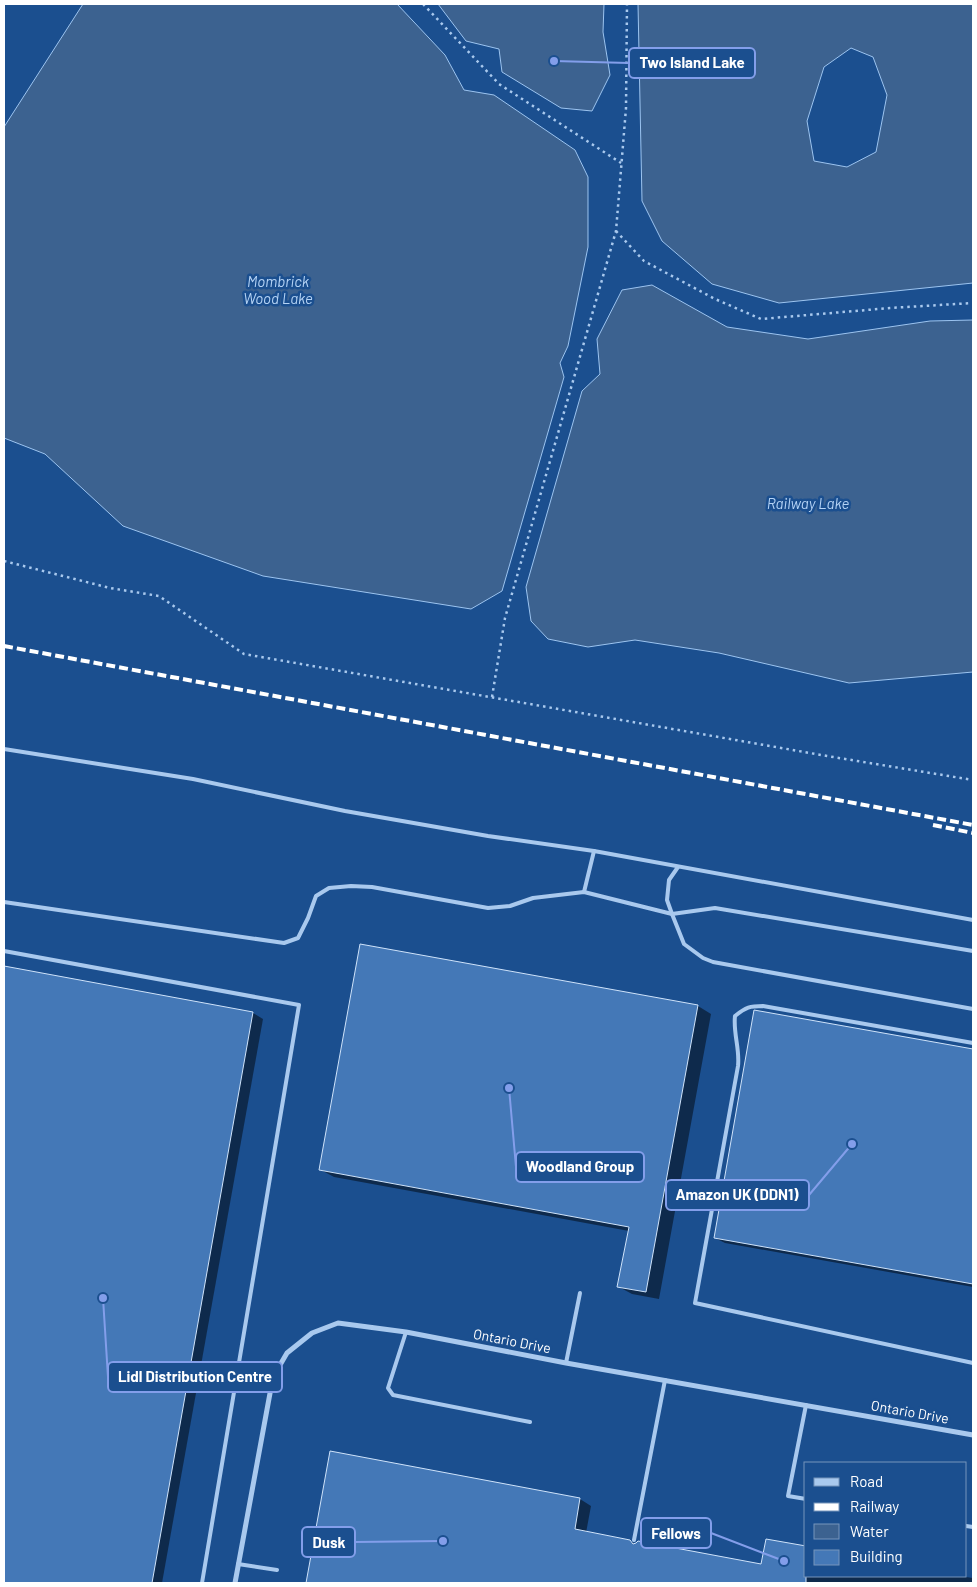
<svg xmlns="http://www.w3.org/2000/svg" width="977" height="1587" font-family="Barlow,sans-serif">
<rect width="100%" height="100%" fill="#1b4f8f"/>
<g fill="#3c6290" stroke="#9cc4f0" fill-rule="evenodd">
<polygon points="83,4 397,4 445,55 464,90 494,95 575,150 588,177 588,247 568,346 560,363 564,377 502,591 471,609 263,576 123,526 45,454 4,438 4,127"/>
<polygon points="438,4 604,4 603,32 610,75 592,111 561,108 502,72 499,49 466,41"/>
<path d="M 638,4 L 973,4 L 973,283 L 779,303 L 712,284 L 662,241 L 642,201 ZM 851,48 L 873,57 L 887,95 L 876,152 L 847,167 L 814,161 L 807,121 L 824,67 Z"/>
<polygon points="652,285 727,327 808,339 930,321 973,320 973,672 849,683 719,653 635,640 588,647 548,639 531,621 526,587 582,391 600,374 597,339 622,290"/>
</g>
<g fill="#0007">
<polygon points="361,945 698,1006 711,1014 659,1299 632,1294 619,1287 629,1231 334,1177 321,1170"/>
<polygon points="4,968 253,1013 263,1019 162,1583 4,1583"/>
<polygon points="755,1012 973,1050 973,1287 725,1243 715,1238"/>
<polygon points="331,1453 580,1499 591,1506 586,1533 630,1541 635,1544 806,1576 959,1576 973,1578 973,1583 307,1583"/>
</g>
<g fill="#4478b7" stroke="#cfe3fa">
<polygon points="360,944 698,1005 646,1292 617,1287 629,1227 319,1170"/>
<polygon points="4,966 253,1012 152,1583 4,1583"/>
<polygon points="754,1010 973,1049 973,1284 714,1238"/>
<polygon points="330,1451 580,1498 575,1529 630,1540 633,1544 636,1543 638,1541 761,1564 766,1539 806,1546 806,1583 306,1583"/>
</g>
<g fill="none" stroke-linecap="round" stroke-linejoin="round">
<g stroke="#a9c9ee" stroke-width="2.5" stroke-dasharray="2.5 4" stroke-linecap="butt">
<polyline points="423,4 499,84 621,163"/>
<polyline points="616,231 644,261 715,299 761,319 890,308 973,303"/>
<polyline points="4,561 110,588 159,596 244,654 827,756 973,780"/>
<polyline points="492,697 505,618 616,231 626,108 627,4"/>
</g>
<g stroke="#a9c9ee" stroke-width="4">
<polyline points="4,749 193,779 345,811 488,836 594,851 973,920"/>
<polyline points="678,867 669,880 667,900 672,914 684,944 703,958 713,962 973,1009"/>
<polyline points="584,892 594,851"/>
<polyline points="4,902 284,943 298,938 308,918 316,896 329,888 351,886 372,887 488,908 510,906 533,898 584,892 672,914 715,908 973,951"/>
<polyline points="4,951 299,1005 202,1583"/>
<path d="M 973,1043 L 763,1006 C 750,1006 746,1007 735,1016 C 733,1033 740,1049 738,1066 L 695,1303 L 973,1363"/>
<polyline points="406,1332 388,1388 393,1395 530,1422"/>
<polyline points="566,1363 580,1293"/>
<polyline points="806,1499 788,1496 806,1405"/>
<polyline points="966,1526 973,1527"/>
<polyline points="634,1540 665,1380"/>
<polyline points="238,1564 277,1570"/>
</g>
<polyline stroke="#a9c9ee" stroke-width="5" points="235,1583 273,1377 287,1353 312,1333 338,1323 406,1332 566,1363 973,1435"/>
<g stroke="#fff" stroke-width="4" stroke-dasharray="9 4" stroke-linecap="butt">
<polyline points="4,646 973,825"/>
<polyline points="933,825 973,833"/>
</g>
</g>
<g text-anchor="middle" stroke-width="5" stroke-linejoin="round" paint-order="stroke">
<g font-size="14" fill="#fff" stroke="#1b4f8f">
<text transform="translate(512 1341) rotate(11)" y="5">Ontario Drive</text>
<text transform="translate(910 1412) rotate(10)" y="5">Ontario Drive</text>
</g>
<g font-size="15" font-style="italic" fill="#b5d3f5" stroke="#1b4f8f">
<text x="278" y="287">Mombrick<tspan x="278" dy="17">Wood Lake</tspan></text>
<text x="808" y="509">Railway Lake</text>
</g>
</g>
<path fill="none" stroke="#839eea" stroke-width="2" d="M554 61L629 63M509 1088L516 1167M852 1144L809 1195M103 1298L108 1377M784 1561L711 1533M443 1541L355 1542"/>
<g fill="#839eea" stroke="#1b4f8f" stroke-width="2">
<circle cx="554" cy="61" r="5"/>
<circle cx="509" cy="1088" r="5"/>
<circle cx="852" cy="1144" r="5"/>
<circle cx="103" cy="1298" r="5"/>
<circle cx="784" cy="1561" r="5"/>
<circle cx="443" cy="1541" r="5"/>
</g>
<g fill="#1b4f8f" stroke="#839eea" stroke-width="2">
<rect x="629" y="48" width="126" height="30" rx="5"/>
<rect x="516" y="1152" width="128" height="30" rx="5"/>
<rect x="666" y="1180" width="143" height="30" rx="5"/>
<rect x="108" y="1362" width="174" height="30" rx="5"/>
<rect x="641" y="1518" width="70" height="30" rx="5"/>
<rect x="302" y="1527" width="53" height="30" rx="5"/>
</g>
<g font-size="15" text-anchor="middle" font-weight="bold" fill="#fff">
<text x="692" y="68">Two Island Lake</text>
<text x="580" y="1172">Woodland Group</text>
<text x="737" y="1200">Amazon UK (DDN1)</text>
<text x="195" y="1382">Lidl Distribution Centre</text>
<text x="676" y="1539">Fellows</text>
<text x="329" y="1548">Dusk</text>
</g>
<rect width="977" height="1587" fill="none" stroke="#ffffff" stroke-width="10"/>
<rect x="804" y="1462" width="162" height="115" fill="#1b4f8f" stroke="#7695bc"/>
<rect x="814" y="1478" width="25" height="8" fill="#a9c9ee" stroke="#7695bc"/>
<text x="850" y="1487" font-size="15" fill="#ffffff">Road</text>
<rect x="814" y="1503" width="25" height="8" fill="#ffffff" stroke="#7695bc"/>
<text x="850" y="1512" font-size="15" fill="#ffffff">Railway</text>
<rect x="814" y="1524" width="25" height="15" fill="#3c6290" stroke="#7695bc"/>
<text x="850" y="1537" font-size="15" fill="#ffffff">Water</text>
<rect x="814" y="1550" width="25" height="15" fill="#4478b7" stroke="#7695bc"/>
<text x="850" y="1562" font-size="15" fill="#ffffff">Building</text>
</svg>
